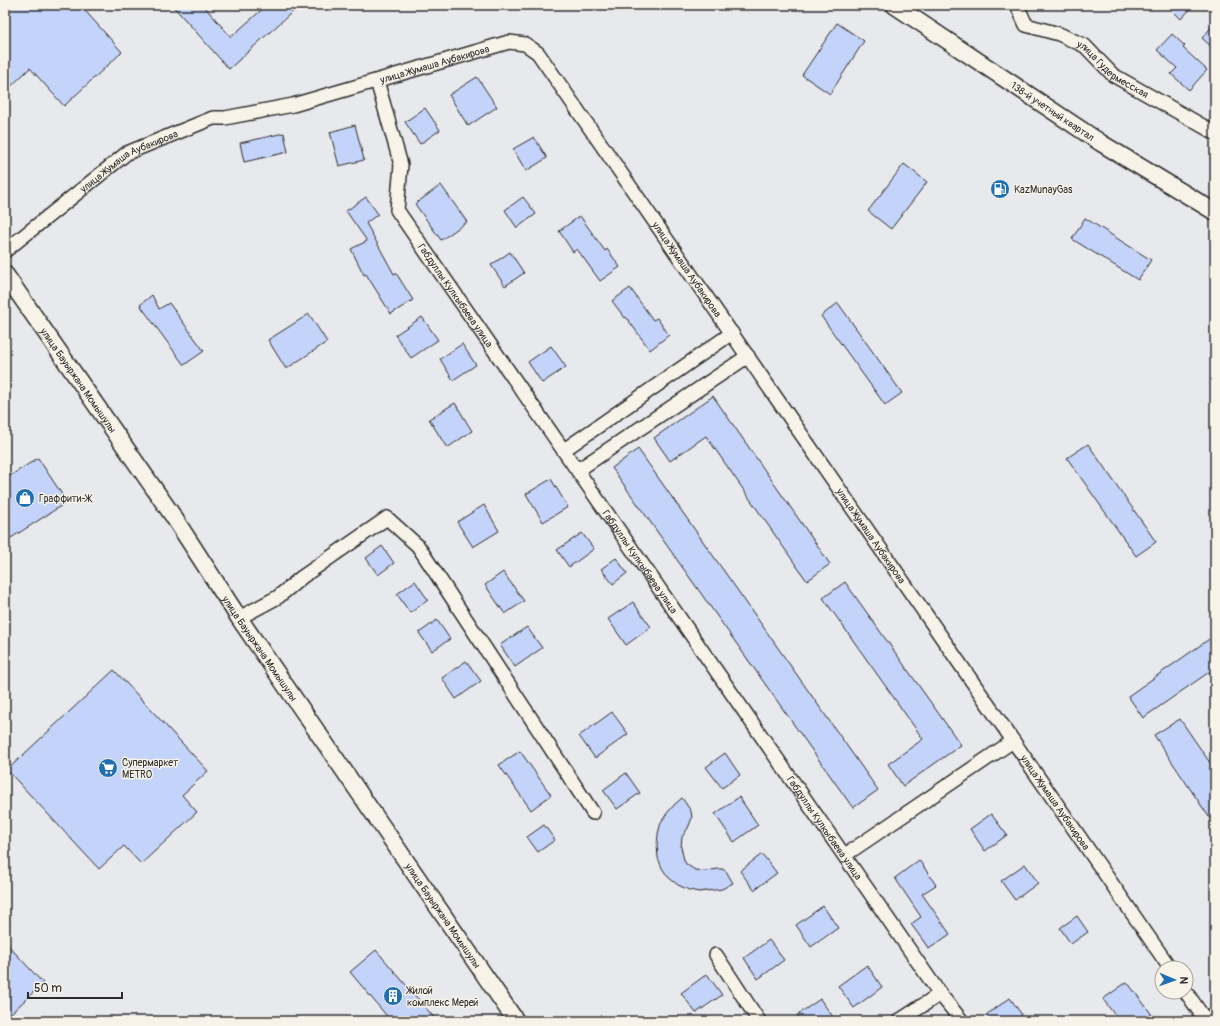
<svg xmlns="http://www.w3.org/2000/svg" width="1220" height="1026" font-family="Pangolin,sans-serif">
<rect width="100%" height="100%" fill="#e8e9ed"/>
<filter id="ink" filterUnits="userSpaceOnUse"><feTurbulence type="fractalNoise" baseFrequency=".025" numOctaves="2"/><feDisplacementMap in="SourceGraphic" scale="8" xChannelSelector="R" yChannelSelector="G"/><feConvolveMatrix kernelMatrix="1 2 1 2 8 2 1 2 1" color-interpolation-filters="sRGB"/></filter>
<g filter="url(#ink)">
<g fill="#c4d3fa" stroke="#2b2b2b">
<polygon points="5,5 80,5 122,52 64,106 30,68 5,92"/>
<polygon points="172,5 203,5 231,37 267,5 300,5 229,69"/>
<polygon points="1167,5 1194,5 1181,19"/>
<polygon points="837,23 864,41 830,94 802,75"/>
<polygon points="1215,23 1215,50 1202,38"/>
<polygon points="1172,34 1185,46 1183,48 1207,70 1189,90 1171,74 1177,68 1157,50"/>
<polygon points="477,77 497,107 468,126 449,95"/>
<polygon points="425,108 440,130 420,144 405,122"/>
<polygon points="355,125 364,160 339,166 330,132"/>
<polygon points="284,133 288,152 244,162 240,143"/>
<polygon points="534,137 547,158 526,171 513,149"/>
<polygon points="904,164 927,182 891,229 868,211"/>
<polygon points="441,185 467,222 441,240 415,204"/>
<polygon points="366,197 378,214 366,223 394,274 396,273 413,300 391,314 366,274 364,275 351,249 367,241 346,211"/>
<polygon points="523,197 536,214 517,228 505,210"/>
<polygon points="580,216 605,251 607,249 620,267 600,281 577,249 573,252 559,231"/>
<polygon points="1085,218 1151,260 1138,280 1072,239"/>
<polygon points="510,252 524,273 505,286 491,265"/>
<polygon points="630,288 653,320 657,318 669,335 650,350 626,317 625,318 612,301"/>
<polygon points="152,295 159,309 169,303 204,351 184,365 140,305"/>
<polygon points="838,303 902,393 885,405 821,316"/>
<polygon points="309,314 327,342 286,369 268,340"/>
<polygon points="422,317 438,340 411,358 395,335"/>
<polygon points="462,344 476,365 453,380 440,359"/>
<polygon points="551,346 566,367 542,383 528,362"/>
<polygon points="713,396 830,564 807,581 706,436 670,461 654,438"/>
<polygon points="455,403 472,431 447,448 429,419"/>
<polygon points="1088,444 1156,542 1136,556 1067,458"/>
<polygon points="638,449 878,790 853,808 612,468"/>
<polygon points="38,458 67,502 11,538 5,529 5,479"/>
<polygon points="551,479 568,507 543,522 526,494"/>
<polygon points="484,505 499,531 473,547 457,522"/>
<polygon points="582,533 594,549 569,567 557,550"/>
<polygon points="382,546 394,563 378,575 366,558"/>
<polygon points="616,558 627,573 613,584 601,569"/>
<polygon points="503,572 524,601 505,614 485,585"/>
<polygon points="415,581 428,600 410,613 397,594"/>
<polygon points="845,582 961,745 903,786 888,764 923,739 823,598"/>
<polygon points="633,602 651,627 626,645 608,619"/>
<polygon points="437,620 450,639 432,651 419,633"/>
<polygon points="527,627 542,648 515,667 500,645"/>
<polygon points="1215,635 1215,668 1143,718 1128,696"/>
<polygon points="466,661 481,681 456,699 442,678"/>
<polygon points="114,670 208,771 182,795 197,812 141,864 124,846 99,869 7,770"/>
<polygon points="612,712 628,734 595,758 579,736"/>
<polygon points="1180,719 1215,770 1215,826 1154,735"/>
<polygon points="520,751 551,795 531,810 499,765"/>
<polygon points="725,753 740,775 722,788 706,767"/>
<polygon points="626,773 640,793 617,809 603,790"/>
<polygon points="739,797 758,825 734,842 715,814"/>
<polygon points="682,798 691,811 692,818 688,828 682,837 681,847 684,860 686,864 695,870 706,871 718,869 722,869 726,871 733,883 722,889 699,892 689,890 678,885 668,877 662,868 658,858 657,845 658,834 661,822 668,812 675,804"/>
<polygon points="991,814 1007,835 985,851 970,829"/>
<polygon points="544,825 555,840 538,852 527,837"/>
<polygon points="762,854 777,873 754,890 740,871"/>
<polygon points="919,860 936,885 922,894 950,934 929,949 911,924 921,917 895,878"/>
<polygon points="1025,864 1038,883 1015,900 1001,881"/>
<polygon points="823,906 838,928 811,947 796,925"/>
<polygon points="1077,916 1088,932 1071,944 1060,928"/>
<polygon points="769,940 784,960 758,979 744,958"/>
<polygon points="5,942 43,983 5,1019"/>
<polygon points="376,950 437,1021 391,1021 350,972"/>
<polygon points="867,965 882,987 854,1008 838,986"/>
<polygon points="707,974 722,995 696,1013 681,993"/>
<polygon points="1127,982 1147,1008 1156,1021 1119,1021 1103,999"/>
<polygon points="1010,998 1022,1015 1014,1021 991,1021 986,1015"/>
<polygon points="820,999 836,1021 802,1021 797,1015"/>
</g>
<g fill="none" stroke-linecap="round" stroke-linejoin="round">
<g stroke="#2b2b2b" stroke-width="16">
<g id="minor">
<path id="s1" d="M 1017,5 L 1026,25 L 1059,34 L 1085,46 L 1113,75 L 1215,133"/>
<path id="s2" d="M 377,81 L 401,165 L 397,210 L 940,994 L 962,1021"/>
<path id="s3" d="M 5,251 L 127,153 L 213,118 L 225,118 L 293,105 L 509,42 L 525,44 L 538,53 L 1170,968"/>
<polyline points="564,450 732,333"/>
<polyline points="578,470 748,356"/>
<polyline points="239,618 278,597 302,577 387,518 418,546 593,813"/>
<polyline points="845,855 1013,741"/>
<polyline points="716,955 759,1021"/>
<polyline points="1186,992 1206,1021"/>
<polyline points="899,1021 940,994"/>
</g>
</g>
<g stroke="#2b2b2b" stroke-width="19">
<g id="major">
<path id="s4" d="M 894,5 L 1101,143 L 1215,212"/>
<path id="s5" d="M 5,274 L 173,516 L 239,618 L 516,1021"/>
</g>
</g>
<use href="#minor" stroke="#f7f3e8" stroke-width="13"/>
<use href="#major" stroke="#f7f3e8" stroke-width="16"/>
</g>
</g>
<defs>
<g id="fuel-disc" transform="scale(1)"><circle r="9.5" fill="#1f6fb2" stroke="#f7f3e8"/><path d="M-5.5-6h7V0h2V4h1.3V-2.5L3-4.5l.8-.8L6-3V5H2.5V1h-1V6h-7ZM-4.2-4.7v3.2H.2V-4.7Z" fill="#fff"/></g>
<g id="shop-disc" transform="scale(1)"><circle r="9.5" fill="#1f6fb2" stroke="#f7f3e8"/><path d="M-5-2.5h2.3a2.7 3.5 0 0 1 5.4 0H5L5.5 6h-11ZM-1.5-2.5h3a1.5 2.3 0 0 0-3 0Z" fill="#fff"/></g>
<g id="supermarket-disc" transform="scale(1)"><circle r="9.5" fill="#1f6fb2" stroke="#f7f3e8"/><path d="M-6-5.5h2.5l.6 2H6L4.5 2H-2.5L-4.4-4H-6ZM-1.5 3.2a1.3 1.3 0 1 0 .1 0ZM3 3.2a1.3 1.3 0 1 0 .1 0Z" fill="#fff"/></g>
<g id="building-disc" transform="scale(1)"><circle r="9.5" fill="#1f6fb2" stroke="#f7f3e8"/><path d="M-4-6H4V6H1V3H-1V6H-4ZM-2.5-4.3h1.7v1.8h-1.7ZM.8-4.3h1.7v1.8H.8ZM-2.5-1h1.7V.8h-1.7ZM.8-1h1.7V.8H.8Z" fill="#fff"/></g>
</defs>
<g fill-rule="evenodd">
<use href="#fuel-disc" x="1000" y="189"/>
<use href="#shop-disc" x="25" y="498"/>
<use href="#supermarket-disc" x="108" y="768"/>
<use href="#building-disc" x="393" y="996"/>
</g>
<g text-anchor="middle" stroke-width="3" stroke-linejoin="round" paint-order="stroke">
<g font-size="10" fill="#2b2b2b" stroke="#f7f3e8">
<text dy="4" stroke="none"><textPath href="#s3" startOffset="478">улица Жумаша Аубакирова</textPath></text>
<text dy="4" stroke="none"><textPath href="#s1" startOffset="121">улица Гудермесская</textPath></text>
<text dy="4" stroke="none"><textPath href="#s4" startOffset="191">138-й учетный квартал</textPath></text>
<text dy="4" stroke="none"><textPath href="#s3" startOffset="154">улица Жумаша Аубакирова</textPath></text>
<text dy="4" stroke="none"><textPath href="#s3" startOffset="850">улица Жумаша Аубакирова</textPath></text>
<text dy="4" stroke="none"><textPath href="#s2" startOffset="236">Габдуллы Кулкыбаева улица</textPath></text>
<text dy="4" stroke="none"><textPath href="#s5" startOffset="129">улица Бауыржана Момышулы</textPath></text>
<text dy="4" stroke="none"><textPath href="#s3" startOffset="1174">улица Жумаша Аубакирова</textPath></text>
<text dy="4" stroke="none"><textPath href="#s2" startOffset="560">Габдуллы Кулкыбаева улица</textPath></text>
<text dy="4" stroke="none"><textPath href="#s5" startOffset="453">улица Бауыржана Момышулы</textPath></text>
<text dy="4" stroke="none"><textPath href="#s3" startOffset="1498">улица Жумаша Аубакирова</textPath></text>
<text dy="4" stroke="none"><textPath href="#s2" startOffset="884">Габдуллы Кулкыбаева улица</textPath></text>
<text dy="4" stroke="none"><textPath href="#s5" startOffset="777">улица Бауыржана Момышулы</textPath></text>
</g>
<g font-size="10" fill="#2b2b2b" stroke="#f7f3e8" text-anchor="start">
<text x="1014" y="193">KazMunayGas</text>
<text x="39" y="502">Граффити-Ж</text>
<text x="122" y="766">Супермаркет<tspan x="122" dy="12">METRO</tspan></text>
<text x="407" y="994">Жилой<tspan x="407" dy="12">комплекс Мерей</tspan></text>
</g>
</g>
<rect width="1220" height="1026" fill="none" stroke="#f7f3e8" stroke-width="20"/>
<rect x="10" y="10" width="1200" height="1006" fill="none" stroke="#2b2b2b" stroke-width="1.5" filter="url(#ink)"/>
<g transform="translate(1174 980) rotate(92)"><circle r="19" fill="#f7f3e8" stroke="#a5a39c"/>
<path d="M0-3L7 15L0 10L-7 15Z" fill="#1f6fb2"/>
<text y="-6" font-size="11" font-weight="bold" text-anchor="middle" fill="#2b2b2b">N</text>
</g>
<path d="M28 992v6h94v-6" fill="none" stroke="#2b2b2b" stroke-width="2"/>
<text x="34" y="992" font-size="12" fill="#2b2b2b" stroke="#f7f3e8" stroke-width="3" paint-order="stroke">50 m</text>
</svg>
